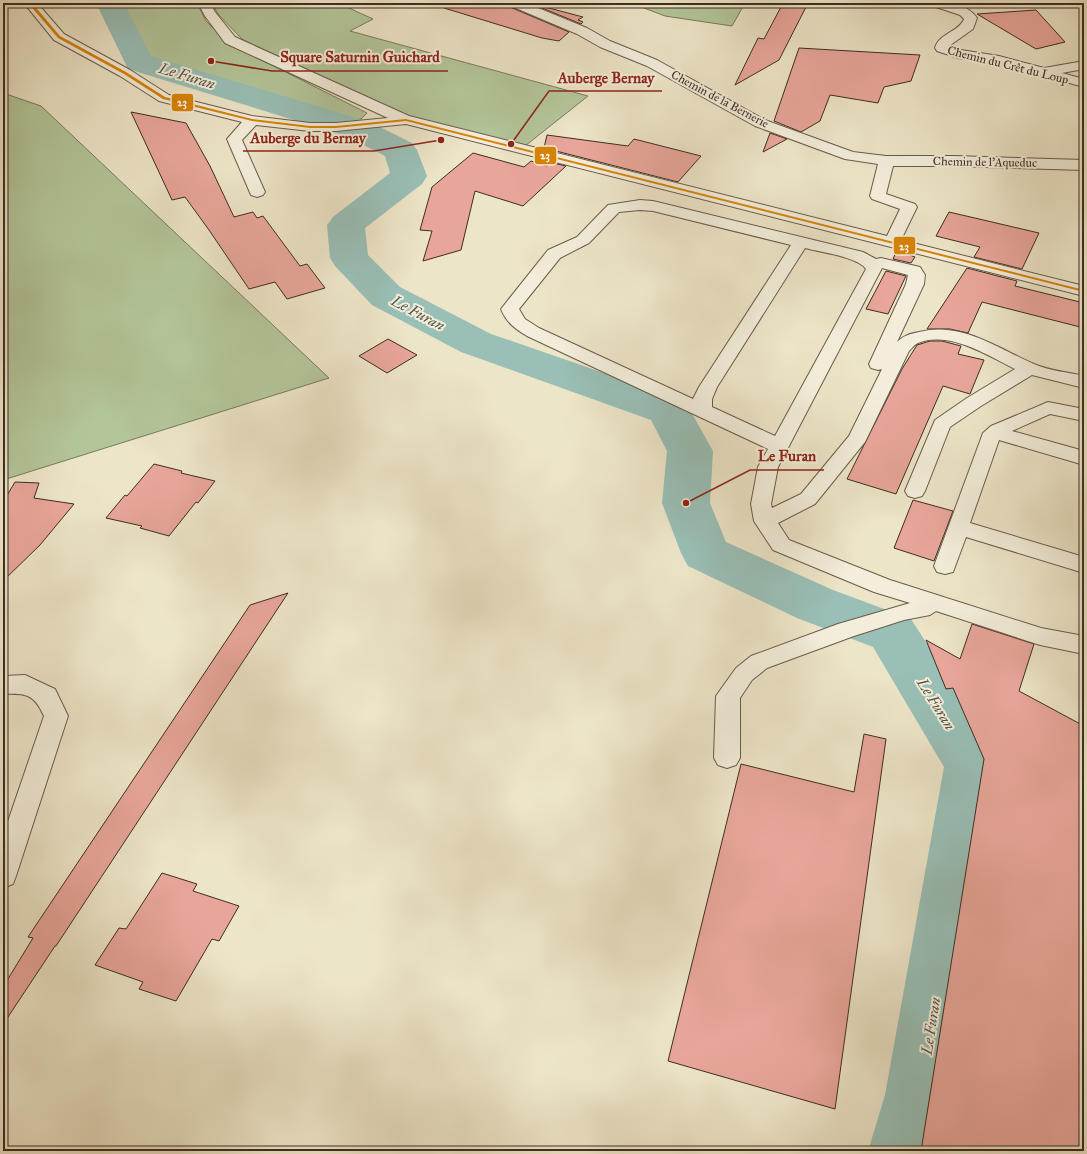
<svg xmlns="http://www.w3.org/2000/svg" width="1087" height="1154" font-family="'IM FELL Great Primer',serif">
<rect width="100%" height="100%" fill="#ede5c8"/>
<filter id="stains"><feTurbulence type="fractalNoise" baseFrequency=".005" numOctaves="4"/><feColorMatrix values="0 0 0 0 .2 0 0 0 0 .09 0 0 0 0 .02 0 0 0 .5 -.17"/></filter>
<radialGradient id="worn" r=".72"><stop offset=".6" stop-color="#630" stop-opacity="0"/><stop offset="1" stop-color="#630" stop-opacity=".3"/></radialGradient>
<g fill="#b3c69a" stroke="#787a5e">
<polygon points="120,3 197,3 206,21 228,43 367,113 361,119 351,120 189,73 182,69 169,66 143,57"/>
<polygon points="212,3 338,3 373,19 350,31 588,96 525,146 412,118 331,84 242,39 218,14"/>
<polygon points="631,3 745,3 732,26 665,16"/>
<polygon points="3,93 41,106 329,378 3,480"/>
</g>
<g fill="none" stroke-linecap="round" stroke-linejoin="round">
<polygon fill="#99bfb6" fill-rule="evenodd" points="96,3 124,3 151,56 370,122 412,143 417,150 427,176 422,184 365,228 368,255 400,287 491,334 685,401 713,451 710,503 726,542 833,590 911,619 994,748 1002,765 955,1095 942,1151 868,1151 885,1095 944,767 873,647 797,618 688,566 681,553 662,503 667,451 651,420 461,352 372,305 335,266 330,258 327,225 333,217 390,173 385,156 346,136 128,69"/>
</g>
<g fill="#e8a69a" stroke="#3d2d21">
<polygon points="444,3 508,3 510,7 569,32 559,41 542,38 444,8"/>
<polygon points="530,3 583,17 578,20 583,22 581,24"/>
<polygon points="783,3 808,3 779,60 735,85 758,38 764,39"/>
<polygon points="1036,10 1065,42 1036,49 977,14"/>
<polygon points="799,48 920,55 911,81 884,87 878,103 830,95 820,121 801,132 774,121"/>
<polygon points="131,112 186,123 210,166 234,217 253,212 257,218 263,216 300,266 307,264 325,288 287,299 275,282 249,289 209,230 185,197 172,200"/>
<polygon points="770,133 787,139 763,152"/>
<polygon points="547,135 628,146 634,139 701,156 678,182 544,148"/>
<polygon points="473,153 524,167 531,161 547,166 549,162 566,166 523,206 475,191 461,250 423,261 432,231 420,230 432,187"/>
<polygon points="949,212 1039,233 1022,269 974,257 980,247 936,236"/>
<polygon points="897,250 915,257 911,263 893,259"/>
<polygon points="967,268 1017,281 1015,286 1084,303 1084,328 982,302 968,333 950,329 927,329"/>
<polygon points="886,271 906,276 888,314 866,309"/>
<polygon points="388,339 417,355 387,373 359,356"/>
<polygon points="930,341 942,341 961,346 958,354 984,360 970,394 943,386 896,494 847,479 902,369 917,345"/>
<polygon points="154,464 182,471 181,473 215,481 198,503 196,502 169,536 140,528 142,526 106,518 125,495 127,496"/>
<polygon points="15,482 39,483 34,498 74,504 40,545 3,581 3,502"/>
<polygon points="913,500 953,511 934,561 894,548"/>
<polygon points="288,593 56,946 55,946 4,1023 3,1022 3,987 33,938 28,937 250,605"/>
<polygon points="972,624 1034,644 1019,691 1084,726 1084,1151 921,1151 984,759 953,688 946,689 926,640 960,659"/>
<polygon points="864,734 886,739 835,1109 668,1061 741,764 854,792"/>
<polygon points="162,873 197,884 193,891 239,906 219,941 212,939 176,1001 139,989 143,982 95,965 119,928 126,929"/>
</g>
<g fill="none" stroke-linecap="round" stroke-linejoin="round">
<g stroke="#695b4b" stroke-width="2">
<g id="minor">
<polygon points="24,3 37,3 64,34 130,70 169,95 252,116 310,123 336,123 388,118 225,43 205,16 198,3 210,3 215,12 235,37 409,116 887,236 900,209 872,199 870,196 878,164 845,159 755,126 647,66 600,47 577,34 511,6 509,3 526,3 587,28 610,41 657,60 765,120 853,152 886,156 954,156 1084,160 1084,170 954,166 893,166 886,194 915,204 917,207 901,240 1084,286 1084,296 406,124 336,131 310,131 256,125 242,140 265,192 263,195 257,197 251,195 227,139 242,122 159,101 120,76 54,40"/>
<path d="M 931,3 C 947,3 967,3 977,18 L 973,29 L 949,46 L 961,50 L 999,56 L 1044,68 L 1084,61 L 1084,69 L 1062,73 L 1084,79 L 1084,87 L 998,64 L 958,58 L 937,51 L 935,48 C 939,33 959,32 964,19 L 960,15 L 933,6 Z"/>
<path d="M 640,200 L 653,201 L 863,252 L 876,259 L 881,258 L 920,267 L 925,275 L 924,284 L 897,342 C 904,335 910,334 919,332 C 961,321 997,348 1034,364 C 1049,371 1068,372 1084,376 L 1084,388 L 1032,375 L 981,406 L 950,427 L 925,491 L 922,496 L 915,498 L 908,496 L 905,491 L 935,420 L 967,398 L 1015,369 C 989,356 949,330 918,343 C 915,344 912,348 909,351 L 865,442 L 815,504 L 778,523 L 789,540 L 890,580 L 1041,628 L 1084,636 L 1084,654 L 1040,645 L 936,611 L 930,615 L 904,620 L 854,636 L 767,668 L 752,680 L 740,698 L 740,758 L 736,765 L 727,768 L 718,765 L 714,758 L 716,696 L 736,668 L 751,656 L 838,624 L 910,603 L 874,592 L 773,550 L 754,521 L 751,504 L 758,467 L 768,449 L 527,336 C 515,329 506,322 501,309 L 548,250 L 577,237 L 608,205 ZM 640,210 L 653,211 L 791,245 L 699,387 L 693,399 L 539,328 L 525,319 L 519,309 L 560,258 L 589,243 L 619,212 ZM 805,248 C 820,252 858,257 866,269 L 775,436 L 712,407 L 712,399 L 717,387 ZM 882,268 L 908,275 L 906,284 L 869,364 L 871,368 L 878,370 L 882,369 L 849,436 L 801,494 L 772,508 L 771,504 L 778,467 Z"/>
<polygon points="1048,402 1084,409 1084,421 1050,414 1012,431 1084,451 1084,465 999,440 970,523 1084,557 1084,573 966,537 953,572 945,574 937,572 934,566 983,433 991,426"/>
<path d="M 25,675 L 55,689 L 68,716 L 16,876 L 13,884 L 3,888 L 3,836 L 44,716 C 34,694 26,693 3,694 L 3,676 Z"/>
</g>
</g>
<use href="#minor" fill="#f3eedb" fill-rule="evenodd"/>
<g stroke="#f3eedb" stroke-width="3">
<polygon id="bus-1" points="28,3 32,3 60,36 126,72 165,97 252,119 310,126 336,126 406,119 1084,290 1084,292 406,121 336,128 310,128 252,121 163,99 124,74 58,38"/>
</g>
<use href="#bus-1" fill="#d88305" fill-rule="evenodd"/>
</g>
<g text-anchor="middle" stroke-width="4" stroke-linejoin="round" paint-order="stroke">
<g font-size="12" fill="#3d2d21" stroke="#f3eedb">
<text transform="translate(1008 65) rotate(14)" y="4">Chemin du Crêt du Loup</text>
<text transform="translate(720 99) rotate(28)" y="4">Chemin de la Bernerie</text>
<text transform="translate(985 162) rotate(1)" y="4">Chemin de l'Aqueduc</text>
</g>
<g font-size="15" font-style="italic" fill="#545246" stroke="#f3eedb">
<text transform="translate(187 76) rotate(17)" y="5">Le Furan</text>
<text transform="translate(418 313) rotate(28)" y="5">Le Furan</text>
<text transform="translate(936 704) rotate(58)" y="5">Le Furan</text>
<text transform="translate(931 1026) rotate(-81)" y="5">Le Furan</text>
</g>
</g>
<path fill="none" stroke="#8f2418" stroke-width="1.5" d="M211 61L272 71H448M511 144L549 91H662M441 140L374 151H243M686 503L750 470H824"/>
<g fill="#8f2418" stroke="#f3eedb" stroke-width="1.5">
<circle cx="211" cy="61" r="4"/>
<circle cx="511" cy="144" r="4"/>
<circle cx="441" cy="140" r="4"/>
<circle cx="686" cy="503" r="4"/>
</g>
<g font-size="15" text-anchor="middle" font-weight="bold" fill="#8f2418" stroke="#f3eedb" stroke-width="4" stroke-linejoin="round" paint-order="stroke">
<text x="360" y="62">Square Saturnin Guichard</text>
<text x="606" y="83">Auberge Bernay</text>
<text x="308" y="143">Auberge du Bernay</text>
<text x="787" y="461">Le Furan</text>
</g>
<g stroke="#f3eedb" stroke-width="1.5">
<rect x="171" y="93" width="23" height="19" rx="4" fill="#d88305"/>
<rect x="534" y="146" width="23" height="19" rx="4" fill="#d88305"/>
<rect x="893" y="236" width="23" height="19" rx="4" fill="#d88305"/>
</g>
<g font-size="11" text-anchor="middle" font-weight="bold" fill="#fff">
<text x="182" y="106">23</text>
<text x="545" y="159">23</text>
<text x="904" y="250">23</text>
</g>
<rect width="1087" height="1154" fill="none" stroke="#ede5c8" stroke-width="16"/>
<rect x="4" y="4" width="1079" height="1146" fill="none" stroke="#3d2d21" stroke-width="2"/>
<rect x="8" y="8" width="1071" height="1138" fill="none" stroke="#3d2d21"/>
<rect width="100%" height="100%" filter="url(#stains)"/>
<rect width="100%" height="100%" fill="url(#worn)"/>
</svg>
